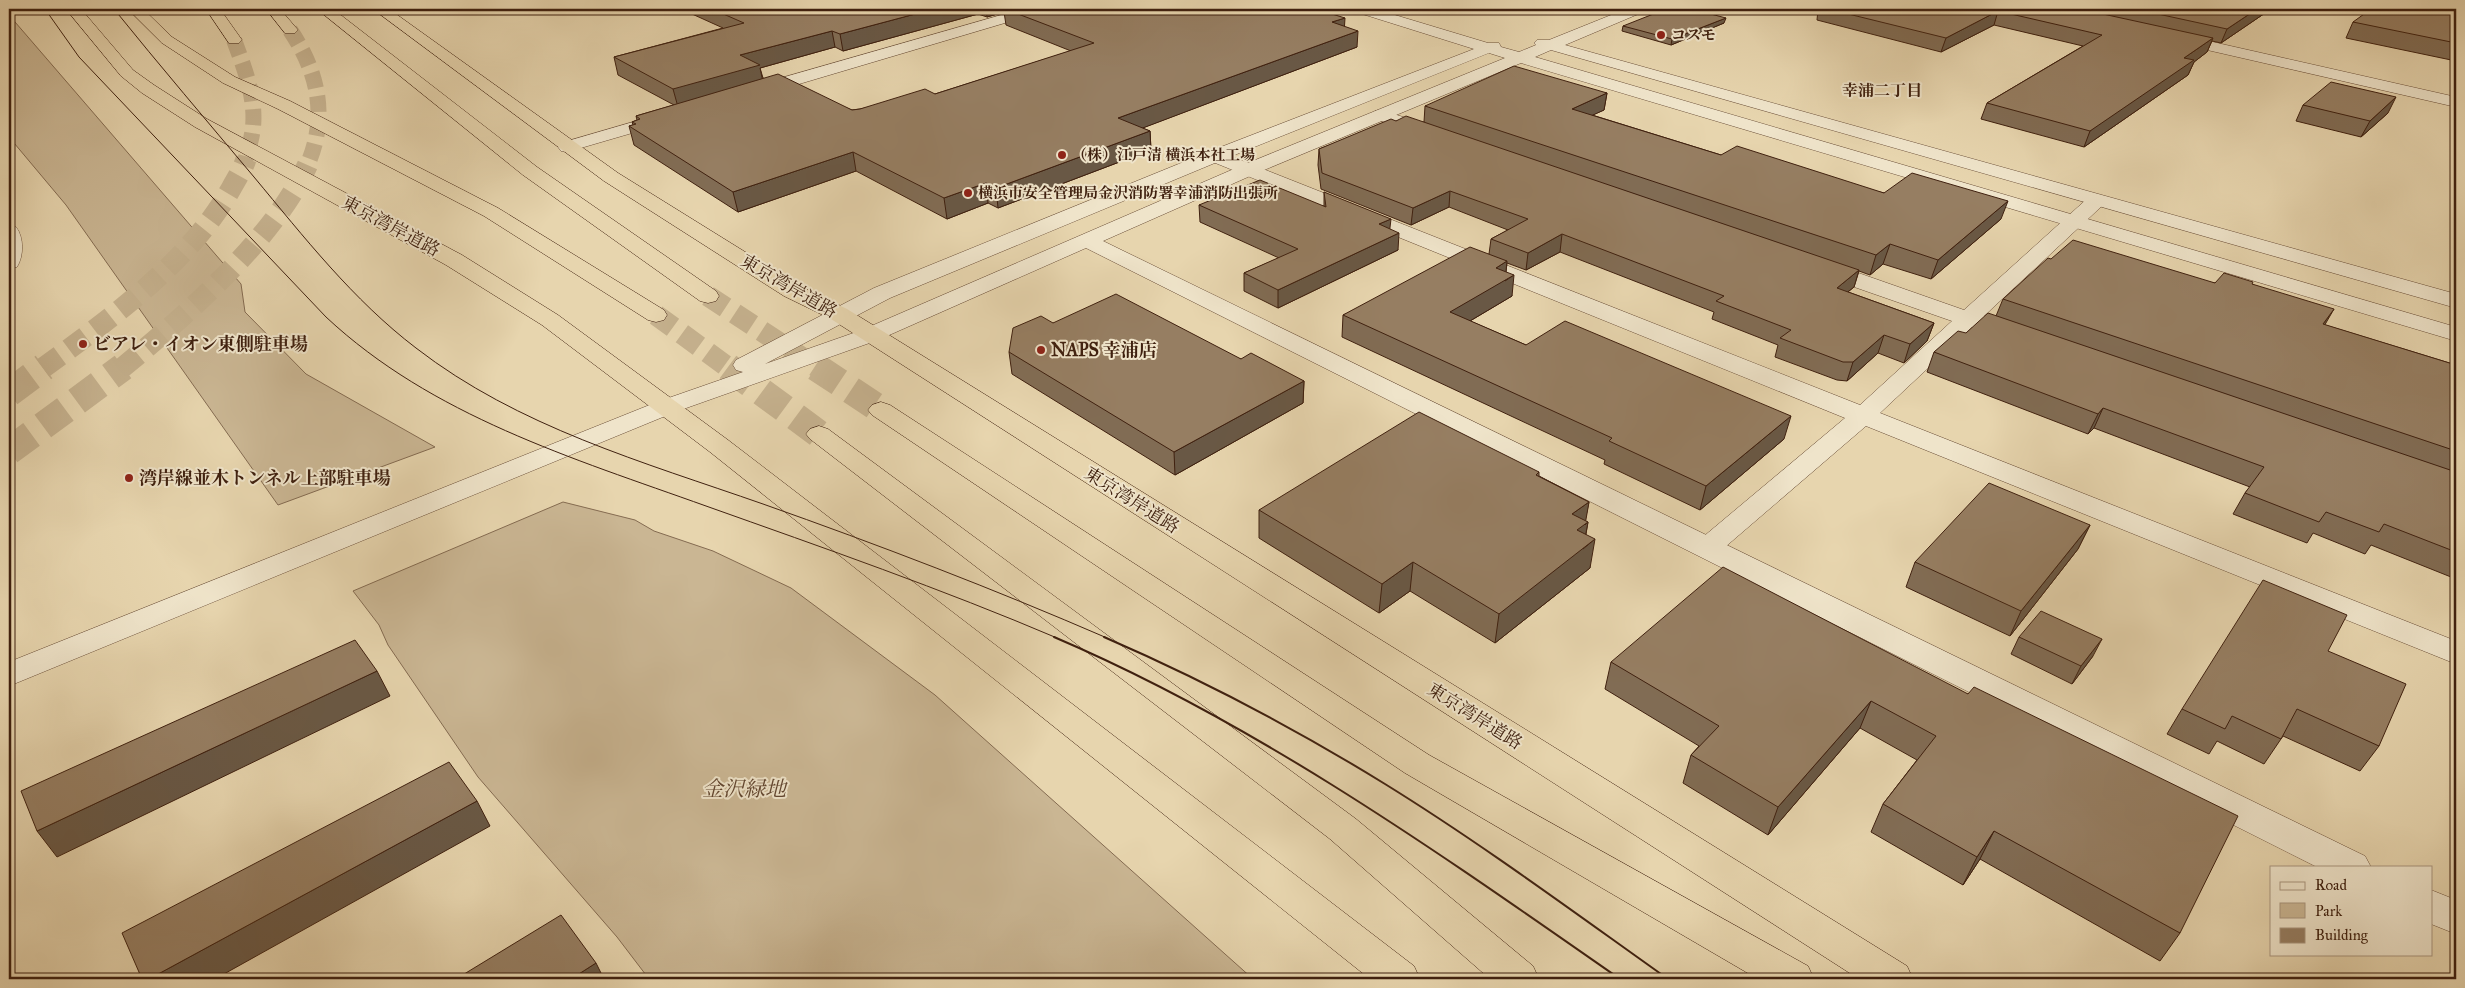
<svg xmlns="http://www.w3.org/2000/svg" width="2465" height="988" font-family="'IM FELL Great Primer','Noto Serif JP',serif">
<rect width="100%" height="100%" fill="#e7d5ae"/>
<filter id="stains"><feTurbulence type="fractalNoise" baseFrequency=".004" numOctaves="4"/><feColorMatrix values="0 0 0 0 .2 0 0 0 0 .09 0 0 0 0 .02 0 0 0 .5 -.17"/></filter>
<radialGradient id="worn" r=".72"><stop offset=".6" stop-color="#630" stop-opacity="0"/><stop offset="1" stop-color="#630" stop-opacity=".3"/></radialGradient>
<g fill="#cab693" stroke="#846b51">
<polygon points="9,15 241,284 245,312 306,374 435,447 278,505 66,205 9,137"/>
<polygon points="563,502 635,520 654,531 713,551 791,588 935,695 1253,979 649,979 617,937 478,777 388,645 379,625 353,591"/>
</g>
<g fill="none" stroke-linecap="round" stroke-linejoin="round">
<g stroke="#c5b18e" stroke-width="16" stroke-dasharray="16 8" stroke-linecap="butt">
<path d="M 290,30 C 317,70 328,114 309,161"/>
<path d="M 234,40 C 244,67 256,97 253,127 C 252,138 248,150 245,161"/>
</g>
<g stroke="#c5b18e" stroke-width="21" stroke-dasharray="21 11" stroke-linecap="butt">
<polyline points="708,296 818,368"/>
<polyline points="656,315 729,368"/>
<path d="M 43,368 C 110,319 191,261 232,187 C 237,178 243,169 246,159"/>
<path d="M 122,368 C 183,318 280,234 310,159"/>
</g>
<g stroke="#c5b18e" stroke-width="28" stroke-dasharray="28 14" stroke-linecap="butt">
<polyline points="728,367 819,434"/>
<polyline points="816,367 881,410"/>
<polyline points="9,393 44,367"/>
<polyline points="9,451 123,367"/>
</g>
<g stroke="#694d37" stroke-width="1">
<g id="minor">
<polygon points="2173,33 2456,97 2456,107 2168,41 2165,38 2168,35"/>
<polygon points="1381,110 1438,128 1441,132 1438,136 1432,137 1375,119 1372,115 1375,111"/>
<polygon points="1215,150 1860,405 1952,321 1814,273 1811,268 1814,263 1822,262 1830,263 1964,310 2089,197 2103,197 2106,201 2103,205 1984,316 2021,329 2025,334 2021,339 2013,341 1972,327 1880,413 2456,641 2456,664 1866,426 1717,554 1707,557 1697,554 1693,548 1697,542 1845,418 1208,160 1206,156 1208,152"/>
</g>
</g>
<g stroke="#694d37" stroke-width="1">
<g id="tertiary">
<polygon points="1022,9 1044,9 1042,12 762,95 750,95 748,91 750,87"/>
<path d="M 1354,9 L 1375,9 L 1488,43 L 1499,43 L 1501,47 L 1519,52 L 1536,45 L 1534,43 L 1537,40 L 1549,40 L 1626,9 L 1645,9 L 1643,12 L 1565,45 L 2456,294 L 2456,308 L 1551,50 L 1535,57 L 2456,327 L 2456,341 L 1521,63 L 1257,173 L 1103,241 L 2365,856 L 2371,867 L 2317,867 L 1086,248 L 878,340 L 675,412 L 9,686 L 9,662 L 657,402 L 743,372 L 736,370 L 733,365 L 736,360 L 874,288 L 1208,152 L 1474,49 L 1356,12 ZM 1489,53 L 1505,58 L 1243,165 L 862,330 L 765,364 L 890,298 L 1222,160 Z"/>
<polygon points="664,113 670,114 673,118 670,122 567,152 561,151 558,147 561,143"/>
<path d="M 9,225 L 16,227 C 24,237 24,256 17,267 L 9,268 Z"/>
<polygon points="2431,890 2456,900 2456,934 2431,924"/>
</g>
</g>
<g stroke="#3f200f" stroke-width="1">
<g id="trunk">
<polygon points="66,9 81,9 133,70 154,85 207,119 462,255 558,315 728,440 1414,966 1420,979 1370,979 710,452 542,325 446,265 195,127 142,93 121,76"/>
<polygon points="373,9 389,9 618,173 800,286 847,309 1907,966 1913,979 1859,979 831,319 784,296 604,181"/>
</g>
</g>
<g stroke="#3f200f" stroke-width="1">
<g id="motorway">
<polygon points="128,9 143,9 172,37 235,77 290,101 498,208 664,310 667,315 664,320 656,322 648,320 484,216 278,109 223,83 162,43"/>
<polygon points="206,9 220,9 242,40 239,43 229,43"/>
<polygon points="266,9 280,9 298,30 295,33 285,33"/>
<polygon points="317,9 333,9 537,167 716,291 719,296 716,301 708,303 700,301 523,175"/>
<polygon points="881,402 890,405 1429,755 1808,966 1814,979 1758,979 1405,773 872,415 868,410 872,405"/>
<polygon points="819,426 828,429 1356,819 1533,966 1539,979 1490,979 1330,839 810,439 806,434 810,429"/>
</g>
</g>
<use href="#minor" fill="#efe4ca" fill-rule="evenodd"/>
<use href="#tertiary" fill="#efe4ca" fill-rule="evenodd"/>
<use href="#trunk" fill="#e7d5ae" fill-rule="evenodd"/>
<use href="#motorway" fill="#e7d5ae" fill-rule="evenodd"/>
<g stroke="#3f200f" stroke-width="1">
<path d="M 45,9 L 79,57 L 326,317 C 432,416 572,458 706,506 C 824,548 942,589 1057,638"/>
<path d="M 114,9 C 160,66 207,121 254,177 C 304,237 353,300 416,348 C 518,427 643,462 763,504 C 879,545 994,589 1107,638"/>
</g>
<g stroke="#3f200f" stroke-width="2">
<path d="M 1054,637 C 1258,724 1439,853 1620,979"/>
<path d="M 1104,637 C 1201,679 1296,729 1385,784 C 1482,844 1575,913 1668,979"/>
</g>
</g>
<g fill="#816c54" stroke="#3f200f" fill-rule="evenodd">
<path d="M 681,9 L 1316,9 L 1345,27 L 1357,47 L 1142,128 L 1150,131 L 1151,150 L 998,208 L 988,203 L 947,219 L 856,171 L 738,212 L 634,145 L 629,126 L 633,125 L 632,122 L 637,120 L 636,116 L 674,105 L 618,75 L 614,57 L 723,28 ZM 1004,12 L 1006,25 L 1071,51 L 935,94 L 860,109 L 852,110 L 763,78 L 760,68 L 835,47 L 843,51 L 978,14 L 987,17 Z"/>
<polygon points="1818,9 2271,9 2221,43 2212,41 2207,52 2194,62 2188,75 2084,147 1981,119 1987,103 2083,46 1994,25 1941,52 1817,20"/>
<polygon points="2456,9 2456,61 2346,38 2353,22"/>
<polygon points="1724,23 1671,45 1622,31 1623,26"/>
<polygon points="1607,93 1604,110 1592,115 1721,155 1884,193 2001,219 1931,279 1883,264 1870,275 1859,271 1854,287 1848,292 1934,323 1927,341 1904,363 1878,353 1847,381 1837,380 1775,357 1778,345 1712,319 1714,312 1560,252 1526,270 1507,263 1506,272 1512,296 1470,321 1526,345 1784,439 1700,510 1604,464 1605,460 1342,337 1343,315 1489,254 1491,239 1508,230 1449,207 1411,225 1321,189 1318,165 1319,149 1396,121 1424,122 1425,106"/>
<polygon points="2303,105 2388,113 2361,137 2296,121"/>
<polygon points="1324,192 1390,229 1398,250 1278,308 1244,291 1244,273 1279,258 1200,222 1199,205 1324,206"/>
<polygon points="2051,259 2215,283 2252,284 2325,325 2456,365 2456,579 2371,545 2365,554 2313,533 2307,543 2233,514 2245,493 2250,487 2094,428 2088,434 1927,372 1934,352 1996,316 2003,299"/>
<polygon points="1053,323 1241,359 1304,381 1303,403 1175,475 1012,374 1009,352"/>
<polygon points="1539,472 1539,476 1589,502 1585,521 1588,522 1586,534 1590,568 1495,643 1410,591 1379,613 1259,538 1259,510"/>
<polygon points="2090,525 2078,549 2010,636 1906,587 1915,562"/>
<polygon points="2019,637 2093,656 2072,684 2011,654"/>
<polygon points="2328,651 2379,746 2360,771 2283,736 2264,764 2217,741 2209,754 2167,734 2182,709"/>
<polygon points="1611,662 1968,694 2180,933 2160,961 1980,859 1963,885 1871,832 1883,804 1917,760 1860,728 1768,835 1683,783 1691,755 1699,746 1605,689"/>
</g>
<g fill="#695845" stroke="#3f200f">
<polygon points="934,9 977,9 978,14 843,51 840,34"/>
<polygon points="986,9 1004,9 1004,12 987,17"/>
<polygon points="2257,9 2271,9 2221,43 2227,29"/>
<polygon points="1998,11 1994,25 1941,52 1946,38"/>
<polygon points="1345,18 1344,34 1332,22"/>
<polygon points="1726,18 1724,23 1671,45 1672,39"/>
<polygon points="832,31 835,47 760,68 763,82 678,107 673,89 740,55"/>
<polygon points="1358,31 1357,47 1119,137 1118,118"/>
<polygon points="2213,38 2207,52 2194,62 2188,75 2084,147 2090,131 2184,58"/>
<polygon points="1607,93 1604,110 1569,126 1572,109"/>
<polygon points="2396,97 2388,113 2361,137 2370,121"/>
<polygon points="1150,131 1151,150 998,208 996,188"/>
<polygon points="853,152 856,171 738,212 733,192"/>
<polygon points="986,183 988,203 947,219 944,198"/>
<polygon points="1450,191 1449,207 1411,225 1413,208"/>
<polygon points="2008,201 2001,219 1931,279 1938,260"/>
<polygon points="1391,219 1389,236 1379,224"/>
<polygon points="1399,233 1398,250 1278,308 1278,290"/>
<polygon points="1562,234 1560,252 1526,270 1528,253"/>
<polygon points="1890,244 1883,264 1870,275 1876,255"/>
<polygon points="1507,261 1505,281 1514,275 1512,296 1448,334 1450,312 1496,268"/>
<polygon points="1859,270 1854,287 1831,305 1837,288"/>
<polygon points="2334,309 2323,328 2323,324"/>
<polygon points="1934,323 1927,341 1904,363 1910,344"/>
<polygon points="1884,335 1878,353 1847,381 1853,362"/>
<polygon points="1304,381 1303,403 1175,475 1174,452"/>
<polygon points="2103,408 2094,428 2088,434 2098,414"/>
<polygon points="1791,416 1784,439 1700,510 1706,486"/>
<polygon points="1589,502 1585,525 1588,522 1583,549 1595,539 1590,568 1495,643 1499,614 1572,514"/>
<polygon points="2090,525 2078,549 2010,636 2021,611"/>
<polygon points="1413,562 1410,591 1379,613 1382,584"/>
<polygon points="2102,639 2093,656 2072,684 2081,666"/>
<polygon points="377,671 390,696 57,857 37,831"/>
<polygon points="1871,701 1860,728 1768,835 1778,807"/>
<polygon points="477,801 490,826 215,979 149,979"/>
<polygon points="1994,831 1980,859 1963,885 1977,857"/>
<polygon points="596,963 604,979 571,979"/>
</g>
<g fill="#967e62" stroke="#3f200f">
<polygon points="712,9 934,9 840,34 832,31 740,55 760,65 673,89 614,57 744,23"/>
<polygon points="1005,9 1316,9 1345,18 1332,22 1358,31 1118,118 1150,131 996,188 986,183 944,198 853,152 733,192 629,126 636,124 632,122 640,119 636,116 778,74 852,110 860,109 925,89 935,94 1094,43"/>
<polygon points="1666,9 1692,9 1726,18 1672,39 1623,26"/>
<polygon points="1828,9 2080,9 2213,38 2184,58 2194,60 2090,131 1987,103 2102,35 1998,11 1946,38"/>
<polygon points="2135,9 2257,9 2227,29"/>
<polygon points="2371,9 2456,9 2456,43 2353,22"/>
<polygon points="1514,66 1607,93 1572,109 1721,155 1737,146 1884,193 1912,173 2008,201 1938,260 1890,244 1876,255 1425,106"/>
<polygon points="2331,82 2396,97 2370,121 2303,105"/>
<polygon points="1406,116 1859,270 1837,288 1934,323 1910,344 1884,335 1853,362 1843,362 1780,338 1791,330 1716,301 1724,296 1562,234 1528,253 1491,239 1528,219 1450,191 1413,208 1322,173 1319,149 1391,119 1396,121"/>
<polygon points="1260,180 1326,207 1324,192 1391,219 1379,224 1399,233 1278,290 1244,273 1298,249 1199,205"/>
<polygon points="2073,240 2215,283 2224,273 2253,282 2252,284 2334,309 2323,324 2456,365 2456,451 2003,299 2048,258 2051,259"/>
<polygon points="1470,247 1507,261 1496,268 1514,275 1450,312 1526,345 1565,321 1791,416 1706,486 1609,441 1612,438 1343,315"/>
<polygon points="1116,294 1241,359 1251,353 1304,381 1174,452 1009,352 1013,328 1041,316 1053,323"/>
<polygon points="1988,313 2456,472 2456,552 2384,524 2379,532 2326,512 2319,522 2245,493 2264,467 2103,408 2098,414 1934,352 1958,331 1966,333"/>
<polygon points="1419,412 1539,472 1536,475 1589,502 1572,514 1588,522 1577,530 1595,539 1499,614 1413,562 1382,584 1259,510"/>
<polygon points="1989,483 2090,525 2021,611 1915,562"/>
<polygon points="1723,567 1968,694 1974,687 2238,816 2180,933 1994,831 1977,857 1883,804 1936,736 1871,701 1778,807 1691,755 1719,726 1611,662"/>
<polygon points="2263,580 2347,615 2328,651 2406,684 2379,746 2297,709 2281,739 2232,716 2225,729 2182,709"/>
<polygon points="2041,611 2102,639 2081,666 2019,637"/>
<polygon points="355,640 377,671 37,831 21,791"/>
<polygon points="449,762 477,801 149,979 142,979 122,933"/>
<polygon points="561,915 596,963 571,979 456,979"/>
</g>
<g fill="#8f2418" stroke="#efe4ca" stroke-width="2">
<circle cx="1661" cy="35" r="5"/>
<circle cx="1062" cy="155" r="5"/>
<circle cx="968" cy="193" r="5"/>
<circle cx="83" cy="344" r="5"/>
<circle cx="1041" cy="350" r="5"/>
<circle cx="129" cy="478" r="5"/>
</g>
<g text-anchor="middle" stroke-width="4" stroke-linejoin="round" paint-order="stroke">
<g font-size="15" font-weight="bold" fill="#3f200f" stroke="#efe4ca" text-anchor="start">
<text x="1671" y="40">コスモ</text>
<text x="1072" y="160">（株）江戸清 横浜本社工場</text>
<text x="978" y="198">横浜市安全管理局金沢消防署幸浦消防出張所</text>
</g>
<g font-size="16" font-weight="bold" fill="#3f200f" stroke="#efe4ca">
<text x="1882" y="96">幸浦二丁目</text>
</g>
<g font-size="18" fill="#3f200f" stroke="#efe4ca">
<text transform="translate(391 226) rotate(28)" y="6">東京湾岸道路</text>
<text transform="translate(789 286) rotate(30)" y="6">東京湾岸道路</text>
<text transform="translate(1132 500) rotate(32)" y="6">東京湾岸道路</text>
<text transform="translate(1475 716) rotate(32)" y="6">東京湾岸道路</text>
</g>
<g font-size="18" font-weight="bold" fill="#3f200f" stroke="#efe4ca" text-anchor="start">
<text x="93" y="350">ビアレ・イオン東側駐車場</text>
<text x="1051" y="356">NAPS 幸浦店</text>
<text x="139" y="484">湾岸線並木トンネル上部駐車場</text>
</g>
<g font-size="21" font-style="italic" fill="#624630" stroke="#efe4ca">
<text x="744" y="796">金沢緑地</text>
</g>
</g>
<rect width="2465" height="988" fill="none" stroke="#e7d5ae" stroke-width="30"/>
<rect x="10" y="10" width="2445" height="968" fill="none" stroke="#3f200f" stroke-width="2.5"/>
<rect x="15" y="15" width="2435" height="958" fill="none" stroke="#3f200f"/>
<rect x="2270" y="866" width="162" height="90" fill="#efe4ca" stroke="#a9967f"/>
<rect x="2280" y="882" width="25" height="8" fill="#efe4ca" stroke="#a9967f"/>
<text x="2315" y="890" font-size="15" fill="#3f200f">Road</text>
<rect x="2280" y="903" width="25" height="15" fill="#cab693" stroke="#a9967f"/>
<text x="2315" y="916" font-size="15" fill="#3f200f">Park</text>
<rect x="2280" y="928" width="25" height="15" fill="#967e62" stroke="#a9967f"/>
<text x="2315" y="940" font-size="15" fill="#3f200f">Building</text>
<rect width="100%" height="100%" filter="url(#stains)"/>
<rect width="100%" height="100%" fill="url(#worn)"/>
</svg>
